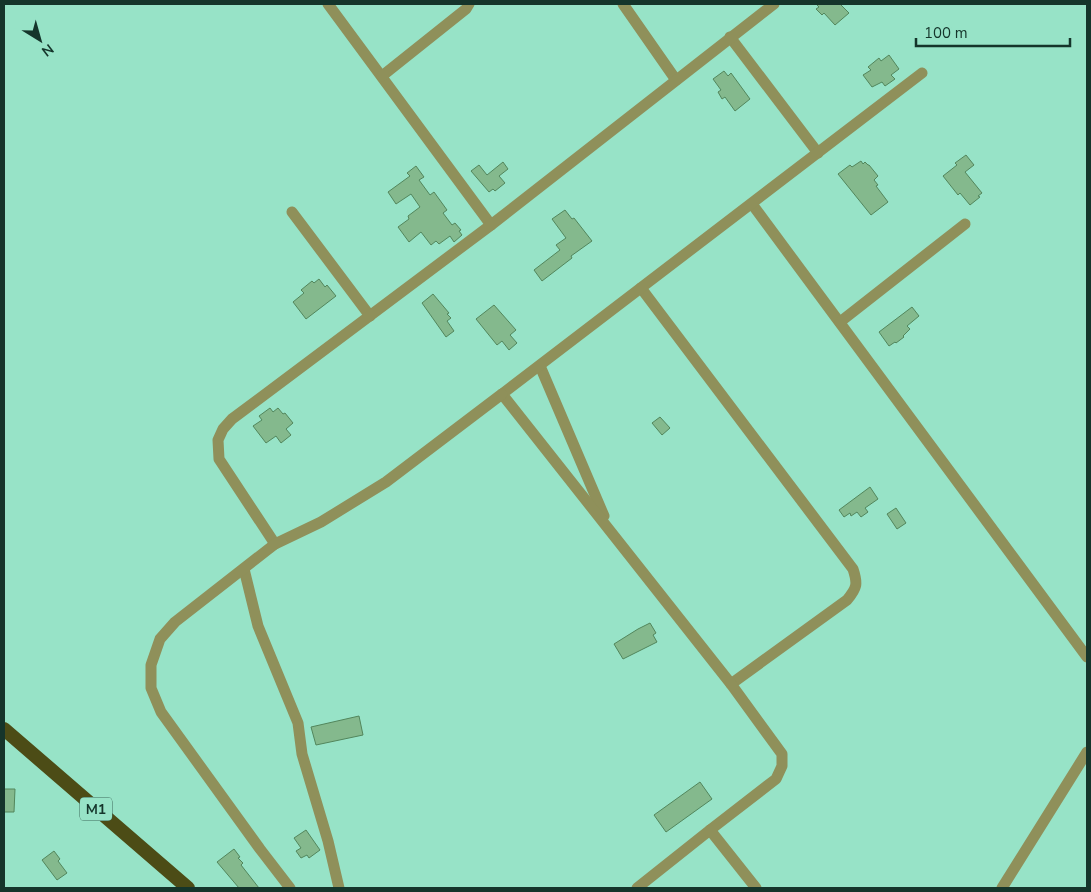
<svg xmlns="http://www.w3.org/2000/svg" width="1091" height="892" font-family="'Nunito Sans',sans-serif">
<rect width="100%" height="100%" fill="#97e3c7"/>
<g fill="#84b98d" stroke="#52865c">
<polygon points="816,4 840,4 849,13 835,25 824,13 822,15 816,9 819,7"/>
<polygon points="889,55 899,69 891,75 895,79 885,86 882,82 872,87 863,75 871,70 868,67 879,58 881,61"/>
<polygon points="724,71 728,76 731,73 750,99 735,111 725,97 722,99 718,92 721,90 713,79"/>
<polygon points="966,155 974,165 965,172 982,193 978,196 980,197 970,205 960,193 958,195 943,176 957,165 955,163"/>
<polygon points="861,161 863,164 865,162 868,165 869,165 878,176 874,180 878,185 876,186 888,202 871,215 838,174 850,165 852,167"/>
<polygon points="503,162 508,169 499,176 505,183 495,191 493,189 489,192 471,171 479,165 487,175"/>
<polygon points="416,166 424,177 419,180 430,195 434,192 447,210 443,213 452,225 455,223 461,230 459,231 462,235 454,242 450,236 439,244 436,241 431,245 421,232 409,242 398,227 409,219 408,216 420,207 411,194 396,204 388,192 410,176 407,173"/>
<polygon points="565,210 572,219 574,218 592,241 571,256 572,258 542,281 534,270 560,250 556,245 566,238 552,219"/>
<polygon points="319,279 325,287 327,285 336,296 306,319 293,302 304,293 301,290 312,281 314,283"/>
<polygon points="433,294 449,313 447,314 451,318 447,321 454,331 446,337 422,303"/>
<polygon points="494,305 516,330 510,335 517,343 509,350 502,341 497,345 476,319"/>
<polygon points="912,307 919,316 907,326 910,329 903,336 904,337 896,343 895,342 889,346 879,332"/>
<polygon points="270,408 273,412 278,408 283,414 285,413 293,423 286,429 291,435 281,443 276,436 266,443 253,426 262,420 259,416"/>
<polygon points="660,417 670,428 662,435 652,423"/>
<polygon points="870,487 878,499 865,508 868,512 861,517 857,512 851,516 850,513 844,517 839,510"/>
<polygon points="896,508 906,523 897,529 887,514"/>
<polygon points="650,623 656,633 653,635 657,642 623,659 614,644 638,629"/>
<polygon points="359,716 363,735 316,745 311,727"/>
<polygon points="700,782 712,799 666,832 654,815"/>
<polygon points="4,789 15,789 14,812 4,812"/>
<polygon points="306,830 320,850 309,858 307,855 301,858 296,851 301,848 294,838"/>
<polygon points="234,849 240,857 238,858 243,863 241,865 259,888 239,888 217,862"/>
<polygon points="54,851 60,859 58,861 67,873 57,880 42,860"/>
</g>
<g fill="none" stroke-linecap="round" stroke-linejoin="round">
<g stroke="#8f905a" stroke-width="11">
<polyline points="328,4 491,225"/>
<polyline points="623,4 676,80"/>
<polyline points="730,37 818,153"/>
<polyline points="382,76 466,9 469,4"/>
<polyline points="752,204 1087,657"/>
<polyline points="292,212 370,316"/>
<path d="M 641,288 L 853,569 C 858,584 857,588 847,600 L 731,684"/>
<polyline points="840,322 965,224"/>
<polyline points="540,366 604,516"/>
<polyline points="275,544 219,459 218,440 223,429 232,419 491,225 774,4"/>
<polyline points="244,569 258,626 298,723 302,754 328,841 339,888"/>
<polyline points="710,830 776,779 782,766 782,754 731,684 502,394 922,73"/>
<polyline points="290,888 260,849 161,712 151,688 151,665 160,639 175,622 275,544 321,522 386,482 502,394"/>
<polyline points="637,888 710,830 756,888"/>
<polyline points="1002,888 1087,752"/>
</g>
<polyline stroke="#4c4c16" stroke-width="14" points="4,729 188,888"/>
</g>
<g text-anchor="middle" stroke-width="5" stroke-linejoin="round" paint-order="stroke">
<rect fill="#97e3c7" stroke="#3c695a" stroke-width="1" x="80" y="797.5" width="32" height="23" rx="4"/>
<g font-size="14" font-weight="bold" fill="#15352b">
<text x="96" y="814">M1</text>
</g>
</g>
<rect width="1091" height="892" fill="none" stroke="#15352b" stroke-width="10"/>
<g transform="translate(40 40) rotate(143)" stroke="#97e3c7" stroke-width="4" paint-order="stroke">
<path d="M0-4L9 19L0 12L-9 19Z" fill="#15352b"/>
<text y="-8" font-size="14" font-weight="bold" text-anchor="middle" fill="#15352b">N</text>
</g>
<path d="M916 38v8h154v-8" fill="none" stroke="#15352b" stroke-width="2.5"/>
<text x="924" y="38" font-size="15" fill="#15352b" stroke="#97e3c7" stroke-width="4" paint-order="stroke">100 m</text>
</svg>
